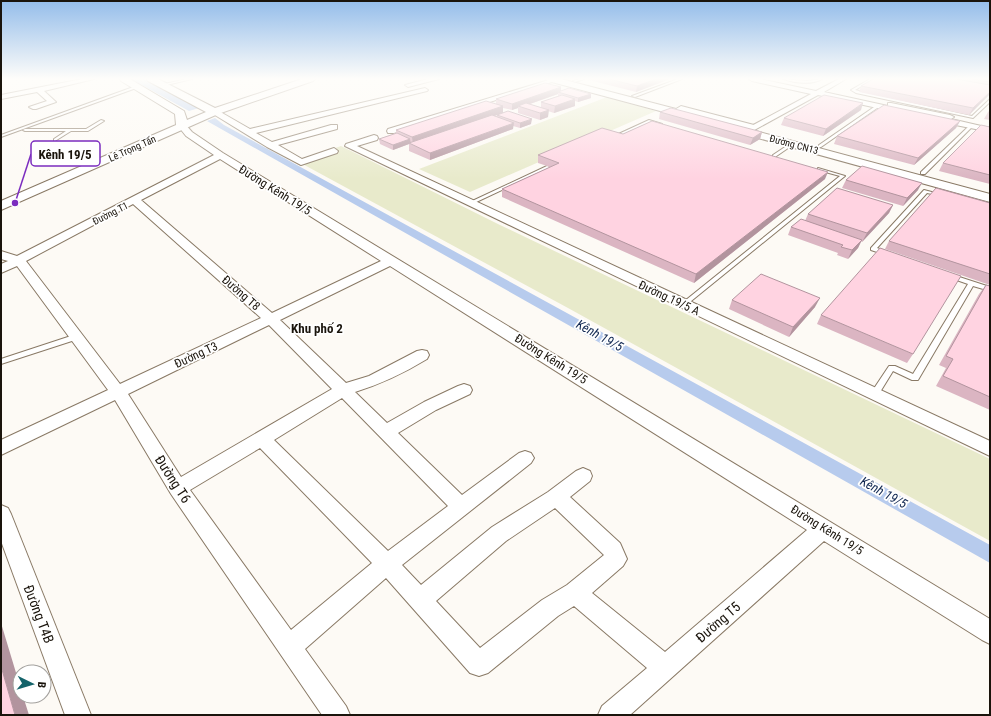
<svg xmlns="http://www.w3.org/2000/svg" width="991" height="716" font-family="'Roboto Condensed',sans-serif">
<rect width="100%" height="100%" fill="#fdfaf5"/>
<g fill="#e8eacb">
<polygon points="607,97 656,111 470,192 419,169"/>
<polygon points="341,146 500,225 990,459 990,541 568,308 297,161"/>
</g>
<g fill="#b7cbed">
<polygon points="131,79 144,79 199,108 189,111"/>
<polygon points="215,118 224,125 990,545 990,563 207,121"/>
</g>
<g fill="none" stroke-linecap="round" stroke-linejoin="round">
<g stroke="#897965" stroke-width="2">
<g id="lane">
<polygon points="187,79 192,79 162,86 160,85"/>
<polygon points="579,79 584,79 575,82 573,81"/>
<polygon points="678,79 682,79 635,97 632,96"/>
<path d="M 783,79 L 807,81 L 822,79 C 811,85 795,83 783,79 Z"/>
<polygon points="870,79 874,79 855,90 972,116 990,99 990,102 973,118 856,93 851,90"/>
<polygon points="136,86 139,87 1,137 1,135"/>
<polygon points="877,105 880,106 821,147 819,147 819,145"/>
<polygon points="101,120 104,121 88,131 71,131 55,141 54,141 54,139 66,131 25,131 23,130 25,129 86,129"/>
<polygon points="649,120 662,124 660,125 650,122 615,138 612,137"/>
<polygon points="970,125 973,126 925,174 921,174 921,172"/>
<polygon points="791,143 794,144 775,157 773,157 773,155"/>
<polygon points="547,166 551,167 472,204 468,203"/>
<polygon points="818,168 845,176 685,306 681,306 680,305 681,304 840,176 818,170"/>
<polygon points="924,190 943,195 941,196 927,193 877,248 888,252 888,254 886,255 871,250 871,248"/>
<polygon points="950,274 990,287 990,291 973,286 918,380 912,380 893,371 877,397 871,397 870,395 871,393 889,366 895,366 913,374 968,284 948,277 948,275"/>
<polygon points="74,335 76,335 79,337 78,339 1,364 1,359"/>
</g>
</g>
<g stroke="#897965" stroke-width="2">
<g id="street">
<polygon points="82,79 94,79 44,91 56,102 36,109 33,109 29,107 47,101 37,92 1,99 1,95"/>
<polygon points="428,79 439,79 408,87 405,85"/>
<polygon points="552,79 558,80 394,133 388,133 387,131 388,129"/>
<polygon points="749,79 760,79 816,91 839,79 846,79 824,92 888,106 888,103 891,103 950,115 954,117 951,119 990,128 990,132 936,121 935,119 938,117 903,110 903,113 900,113 818,95 747,134 743,132 744,130 811,94 752,81"/>
<polygon points="425,88 428,90 427,91 256,133 272,142 331,125 337,125 337,129 278,145 302,159 334,148 338,151 337,153 301,165 267,147 210,112 214,110 217,110 250,129"/>
<path d="M 179,124 L 185,124 L 192,132 L 223,153 L 990,619 L 990,644 L 982,640 L 824,541 L 630,715 L 598,715 L 602,706 L 647,668 L 574,606 L 558,616 L 488,673 L 479,676 L 470,673 L 386,578 L 305,649 L 346,706 L 350,715 L 322,715 L 171,494 L 115,400 L 1,455 L 1,440 L 108,390 L 17,266 L 1,273 L 1,264 L 8,261 L 1,259 L 1,251 L 17,256 L 214,155 L 186,136 L 178,126 ZM 220,159 L 381,261 L 272,313 L 141,200 ZM 133,204 L 261,318 L 120,384 L 26,261 ZM 390,266 L 807,530 L 665,652 L 592,593 L 623,566 L 627,559 L 620,543 L 570,497 L 590,481 L 592,476 L 590,471 L 583,468 L 576,471 L 548,492 L 492,527 L 421,585 L 402,565 L 531,463 L 534,458 L 531,453 L 525,451 L 519,453 L 462,495 L 398,433 L 436,410 L 470,394 L 472,390 L 470,386 L 464,384 L 458,386 L 424,402 L 387,423 L 355,392 C 381,384 404,373 427,359 L 429,355 L 427,351 L 422,350 L 417,351 L 369,376 L 346,383 L 280,320 ZM 269,325 L 332,389 L 181,477 L 128,394 ZM 342,398 L 448,506 L 388,551 L 274,440 ZM 260,448 L 372,563 L 291,630 L 190,490 ZM 555,508 L 604,555 L 567,585 L 542,600 L 480,648 L 436,601 L 506,541 Z"/>
<polygon points="374,135 377,136 378,138 377,140 357,146 990,441 990,456 345,146 346,144"/>
<polygon points="1,505 8,508 11,514 91,715 65,715 1,541"/>
</g>
</g>
<g stroke="#897965" stroke-width="2">
<g id="secondary">
<polygon points="120,79 130,79 184,111 187,120 206,112 148,81 147,79 158,79 215,108 302,79 315,79 313,81 218,114 1,210 1,201 176,125 175,114 121,81"/>
<polygon points="546,79 561,79 676,109 681,106 754,125 756,127 752,130 990,194 990,202 729,130 727,128 730,125 699,117 694,120 690,119 548,81"/>
</g>
</g>
<use href="#lane" fill="#fff" fill-rule="evenodd"/>
<use href="#street" fill="#fff" fill-rule="evenodd"/>
<use href="#secondary" fill="#fff" fill-rule="evenodd"/>
</g>
<g fill="#dbb5c2" fill-rule="evenodd">
<polygon points="589,79 670,79 636,92 589,80"/>
<polygon points="792,79 805,79 802,81"/>
<polygon points="873,79 990,79 990,94 969,115 859,92 861,86"/>
<path d="M 561,87 L 561,91 L 591,94 L 591,98 L 578,102 L 575,101 L 575,106 L 554,113 L 548,111 L 548,117 L 540,120 L 518,113 L 518,108 L 512,110 L 503,108 L 503,113 L 494,116 L 497,117 L 497,115 L 531,124 L 520,128 L 513,126 L 513,129 L 430,160 L 409,151 L 409,144 L 393,150 L 380,144 L 379,139 L 396,133 L 396,130 L 496,104 L 496,99 ZM 558,94 L 558,96 L 541,102 L 541,108 L 530,104 Z"/>
<polygon points="861,110 823,136 781,125 784,118"/>
<polygon points="990,110 990,120 984,119 988,112"/>
<polygon points="660,112 762,132 760,139 750,145 659,119"/>
<polygon points="960,121 956,128 914,165 834,144 837,136"/>
<polygon points="990,127 990,184 939,171 943,163"/>
<polygon points="623,134 825,179 694,283 502,197 502,189 550,167 538,163 538,155"/>
<polygon points="846,180 918,190 903,206 842,188"/>
<polygon points="990,203 990,285 885,249 889,241"/>
<polygon points="893,205 889,213 862,242 861,241 858,248 848,259 837,255 838,253 788,235 791,227 805,221 808,214"/>
<polygon points="986,285 990,286 990,410 936,386 946,368 939,365 979,294"/>
<polygon points="732,300 815,307 789,337 729,309"/>
<polygon points="821,315 913,354 907,363 817,324"/>
</g>
<g fill="#b2949e">
<polygon points="656,79 670,79 636,92 637,86"/>
<polygon points="561,87 561,93 558,92 558,94 521,107 518,106 518,108 512,110 512,104"/>
<polygon points="990,92 990,94 969,115 973,108"/>
<polygon points="591,94 591,98 578,102 578,98"/>
<polygon points="575,99 575,106 554,113 555,106"/>
<polygon points="863,103 861,110 823,136 826,129"/>
<polygon points="503,106 503,113 413,144 412,137"/>
<polygon points="549,110 548,117 540,120 540,113"/>
<polygon points="532,119 531,124 520,128 520,123"/>
<polygon points="960,121 956,128 914,165 918,158"/>
<polygon points="514,123 513,129 430,160 430,153"/>
<polygon points="762,132 760,139 750,145 753,138"/>
<polygon points="410,139 411,144 409,143 409,144 393,150 393,145"/>
<polygon points="828,172 825,179 694,283 696,274"/>
<polygon points="922,183 918,190 903,206 907,198"/>
<polygon points="893,205 889,213 862,242 867,233"/>
<polygon points="862,240 858,248 848,259 852,250"/>
<polygon points="820,298 815,307 789,337 793,327"/>
<polygon points="1,623 20,686 20,696 23,696 29,715 15,715 1,666"/>
</g>
<g fill="#ffd3e1" stroke="#b2949e">
<polygon points="609,79 656,79 637,86"/>
<polygon points="873,79 956,79 990,85 990,92 973,108 861,86"/>
<polygon points="972,79 990,79 990,82"/>
<polygon points="545,83 561,87 512,104 496,99"/>
<polygon points="569,88 591,94 578,98 558,92"/>
<polygon points="562,95 575,99 555,106 541,102"/>
<polygon points="824,95 863,103 826,129 784,118"/>
<polygon points="486,101 503,106 412,137 396,130"/>
<polygon points="526,103 549,110 540,113 518,106"/>
<polygon points="884,105 960,121 918,158 837,136"/>
<polygon points="671,108 762,132 753,138 660,112"/>
<polygon points="508,111 532,119 520,123 497,115"/>
<polygon points="492,115 514,123 430,153 409,143"/>
<polygon points="652,121 828,172 696,274 502,189 559,163 538,155 602,128 623,134"/>
<polygon points="981,125 990,127 990,175 943,163"/>
<polygon points="397,133 410,139 393,145 379,139"/>
<polygon points="862,166 922,183 907,198 846,180"/>
<polygon points="837,188 893,205 867,233 808,214"/>
<polygon points="936,188 990,203 990,274 889,241"/>
<polygon points="801,219 862,240 852,250 841,247 843,245 791,227"/>
<polygon points="880,248 961,276 913,354 821,315"/>
<polygon points="761,274 820,298 793,327 732,300"/>
<polygon points="986,285 990,286 990,397 943,376 953,359 946,356"/>
<polygon points="1,666 15,715 1,715"/>
</g>
<linearGradient id="sky" x2="0" y2="1"><stop stop-color="#94bdea"/><stop offset="0.44" stop-color="#fefdfa"/><stop offset="1" stop-color="#fefdfa" stop-opacity="0"/></linearGradient>
<rect width="991" height="179" fill="url(#sky)"/>
<g text-anchor="middle" stroke-width="3.5" stroke-linejoin="round" paint-order="stroke">
<g font-size="10" fill="#1a140c" stroke="#fff">
<text transform="translate(794 144) rotate(15)" y="4">Đường CN13</text>
<text transform="translate(132 148) rotate(-24)" y="4">Lê Trọng Tấn</text>
<text transform="translate(110 213) rotate(-27)" y="4">Đường T1</text>
</g>
<g font-size="12" fill="#1a140c" stroke="#fff">
<text transform="translate(275 190) rotate(32)" y="4">Đường Kênh 19/5</text>
<text transform="translate(241 293) rotate(41)" y="4">Đường T8</text>
<text transform="translate(669 298) rotate(25)" y="4">Đường 19/5 A</text>
<text transform="translate(196 355) rotate(-25)" y="4">Đường T3</text>
<text transform="translate(551 359) rotate(32)" y="4">Đường Kênh 19/5</text>
<text transform="translate(827 530) rotate(32)" y="4">Đường Kênh 19/5</text>
</g>
<g font-size="13" font-weight="bold" fill="#1a140c" stroke="#fff">
<text x="317" y="333">Khu phố 2</text>
</g>
<g font-size="13" font-style="italic" fill="#122953" stroke="#fff">
<text transform="translate(600 335) rotate(29)" y="5">Kênh 19/5</text>
<text transform="translate(884 492) rotate(29)" y="5">Kênh 19/5</text>
</g>
<g font-size="14" fill="#1a140c" stroke="#fff">
<text transform="translate(173 479) rotate(57)" y="5">Đường T6</text>
<text transform="translate(39 614) rotate(69)" y="5">Đường T4B</text>
<text transform="translate(718 622) rotate(-41)" y="5">Đường T5</text>
</g>
</g>
<path fill="none" stroke="#7b2cbf" stroke-width="1.5" d="M15 203L31 154"/>
<circle fill="#7b2cbf" stroke="#fff" stroke-width="1.5" cx="15" cy="203" r="4"/>
<rect fill="#fff" stroke="#7b2cbf" stroke-width="1.5" x="31" y="141" width="69" height="25" rx="4"/>
<g font-size="13" text-anchor="middle" font-weight="bold" fill="#1a140c">
<text x="65" y="159">Kênh 19/5</text>
</g>
<rect width="991" height="716" fill="none" stroke="#1a140c" stroke-width="4"/>
<g transform="translate(32 684) rotate(95)"><circle r="19" fill="#ffffff" stroke="#a3a19e"/>
<path d="M0-3L7 15L0 10L-7 15Z" fill="#14636a"/>
<text y="-6" font-size="11" font-weight="bold" text-anchor="middle" fill="#1a140c">B</text>
</g>
</svg>
